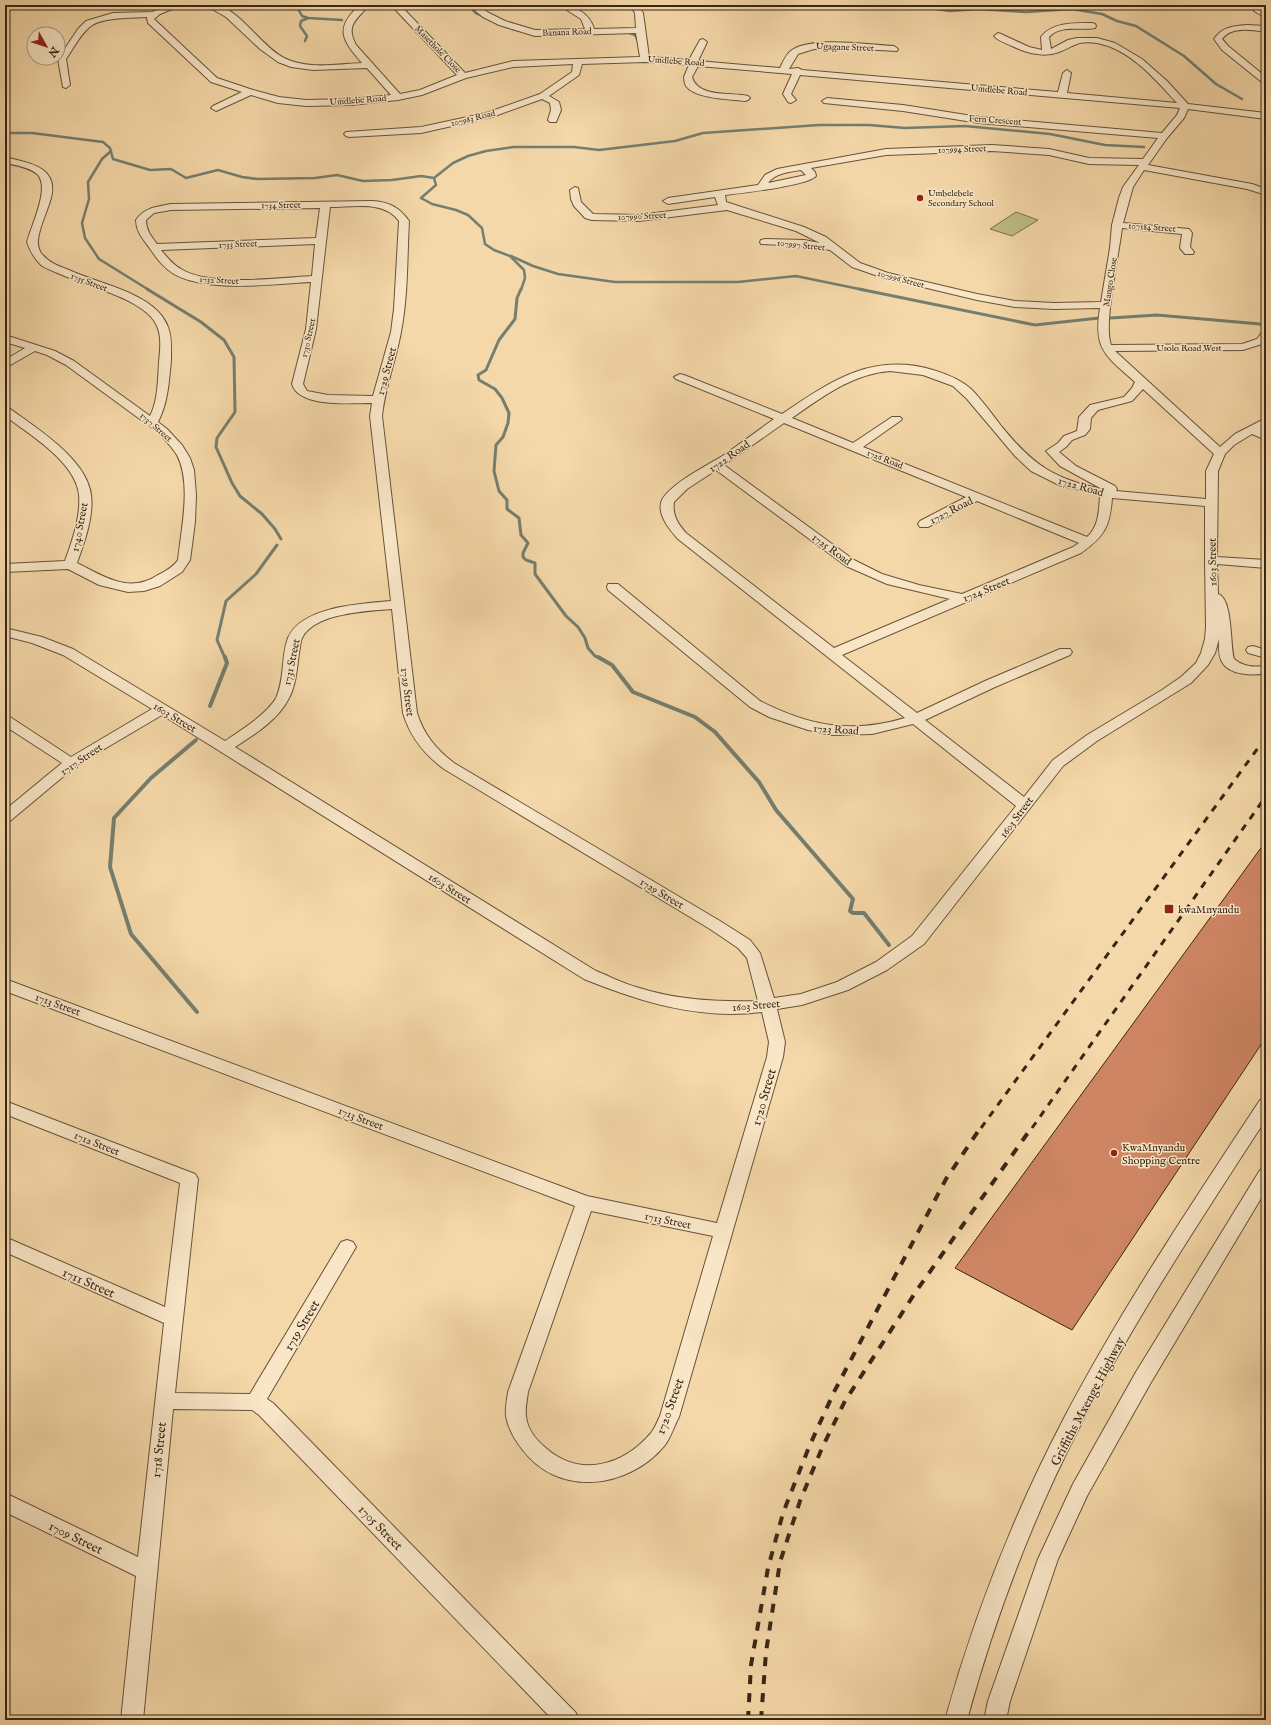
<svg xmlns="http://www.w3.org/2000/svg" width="1271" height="1725" font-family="'IM FELL English',serif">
<rect width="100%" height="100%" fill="#f5d8a9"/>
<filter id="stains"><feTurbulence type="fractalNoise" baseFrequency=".005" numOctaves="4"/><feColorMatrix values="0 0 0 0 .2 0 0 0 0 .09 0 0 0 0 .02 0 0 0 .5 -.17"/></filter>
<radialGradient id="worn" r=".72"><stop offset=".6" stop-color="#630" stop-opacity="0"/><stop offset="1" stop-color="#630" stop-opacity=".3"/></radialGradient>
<polygon fill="#bfbe86" stroke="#7b724d" points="1016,212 1038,220 1012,236 990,229"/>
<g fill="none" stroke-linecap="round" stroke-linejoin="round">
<g stroke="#747f70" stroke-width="2.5">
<polyline points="296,5 302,16 308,18 342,20"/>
<polyline points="468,5 476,13 485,17"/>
<polyline points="910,5 950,11 978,9 1026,12 1072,9 1102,14 1117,21 1136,26 1184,56 1216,84 1242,99"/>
<polyline points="1074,9 1089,5"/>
<polyline points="512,29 528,33"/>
<polyline points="627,32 635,35 638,41"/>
<polyline points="305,41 307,36 300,26 301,21 308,18"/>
<polyline points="5,133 32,133 103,142 110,148 113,159 150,170 171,169 186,178 218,170 242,177 257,179 315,178 337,175 363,181 392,180 421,176 434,178 436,185 421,198 432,204 456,210 468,215 482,228 485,244 494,250 510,256 524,270 525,278 521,290"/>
<polyline points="111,151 102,159 88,182 89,199 82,223 85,238 99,259 149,290"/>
<polyline points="434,178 453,163 468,156 486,151 514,147 574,147 599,150 675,141 703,133 819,125 869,125 905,128 965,126 1050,134 1105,145 1144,147"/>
<polyline points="511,256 533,266 558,274 615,282 738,282 796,276 864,290"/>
</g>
<g stroke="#747f70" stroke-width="3">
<polyline points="147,289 201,322 224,340 234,357 235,412 217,438 216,447 232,483 240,496 262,514 275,529 281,539"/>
<polyline points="521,289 517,298 515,319 499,340 486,370 478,375 479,380 495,389 502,398 509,413 508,423 503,437 496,445 494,471 499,491 507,500 507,509 519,518 521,535 528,543 523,553 523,557 526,560 535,563 535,574 566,616 578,627 585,638 588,648 595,656 599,658"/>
<polyline points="859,289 1035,325 1099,318"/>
<polyline points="1111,318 1157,315 1260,324"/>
<polyline points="225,658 217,640 226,601 256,574 277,545"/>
</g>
<g stroke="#747f70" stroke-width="4">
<polyline points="598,657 612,665 633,692 695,717 715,732 759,782 776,810 853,899 850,911 853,913 864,913 889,945"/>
<polyline points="210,706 227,663 225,657"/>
<polyline points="196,740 151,778 114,818 110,867 131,934 197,1012"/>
</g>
</g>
<polygon fill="#ce8563" stroke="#372714" points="1266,841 1266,1037 1072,1330 955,1268"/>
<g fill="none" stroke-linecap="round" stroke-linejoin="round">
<g stroke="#665339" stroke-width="2">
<g id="minor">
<path d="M 97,5 L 131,5 L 132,6 C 127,10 102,9 97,5 Z"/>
<path d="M 170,5 L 182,5 L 160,14 L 154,19 L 155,20 L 217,78 L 253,90 L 279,97 L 306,100 L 351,99 L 391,95 L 367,68 L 313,70 L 291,67 L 278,62 L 260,49 L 226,17 L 205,5 C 209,5 213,4 217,5 C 241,11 261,46 284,58 C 308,70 337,64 362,63 C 342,40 334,28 360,5 L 369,5 C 357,20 345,24 356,45 L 400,94 L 420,90 L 457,75 L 391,5 L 400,5 L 465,73 L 513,61 L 640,57 L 636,33 L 535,36 L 499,25 L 483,17 L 468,5 L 477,5 L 489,13 L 505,21 L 535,30 L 585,29 L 581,19 L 559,5 C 573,5 590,13 594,29 L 636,28 L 635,13 L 630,5 L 638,5 L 643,13 L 649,57 L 689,60 L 700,40 L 703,39 L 707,42 L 698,61 L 780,68 C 783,62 786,54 792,50 C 813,36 869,45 894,46 L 898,49 L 897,51 L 843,48 L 814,49 L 798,54 L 789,69 L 798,68 L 802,70 L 1058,92 L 1063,73 L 1067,70 L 1071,73 L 1067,93 L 1177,103 C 1155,79 1130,49 1097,43 C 1077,40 1075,46 1059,52 C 1043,58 1027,53 1012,46 C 1006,43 998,41 994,36 L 998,33 L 1001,34 L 1029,47 L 1042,50 L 1041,37 C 1052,22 1075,23 1092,23 L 1095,24 L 1096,26 L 1095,28 C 1080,31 1061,24 1049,37 L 1051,49 L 1068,40 L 1077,38 L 1097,38 L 1115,43 L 1142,59 L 1167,81 L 1188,104 L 1266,113 L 1266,119 L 1188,109 L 1184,118 L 1167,138 L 1148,165 L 1252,184 L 1266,189 L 1266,195 L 1247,189 L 1144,170 L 1133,187 L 1123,223 L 1189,229 L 1192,233 L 1190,247 L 1194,252 L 1193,254 L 1185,254 L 1180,248 L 1182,234 L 1122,228 C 1119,255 1103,324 1111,345 L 1242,344 L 1257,339 L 1262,332 L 1266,331 L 1265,343 L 1243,350 L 1115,351 L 1220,447 L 1235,434 L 1266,418 L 1266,426 L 1260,429 L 1266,432 L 1266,440 L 1252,434 L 1234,445 L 1225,454 L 1218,471 L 1217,557 L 1266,560 L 1266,568 L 1217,564 L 1218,594 C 1233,598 1230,647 1234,659 C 1244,667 1255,668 1266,665 L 1266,673 C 1253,676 1229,675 1222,662 C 1218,655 1219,647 1219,639 L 1215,653 L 1208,665 L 1191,683 L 1097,741 L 1063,766 L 924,944 L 887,970 L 848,990 L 802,1005 L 777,1009 L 785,1042 L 783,1057 L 679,1417 C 674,1426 671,1437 665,1445 C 629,1489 558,1498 522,1449 C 515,1440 508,1428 506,1416 C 505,1408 507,1400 508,1392 L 575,1206 L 5,991 L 5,979 L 587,1196 L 717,1223 L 767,1057 L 769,1042 L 762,1012 C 699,1020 641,1002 584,979 L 162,715 L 77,765 L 10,821 L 5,823 L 5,810 L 62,763 L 5,726 L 5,716 L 10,717 L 71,757 L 152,709 L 63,655 L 32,643 L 5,636 L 5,628 L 42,637 L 73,649 L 225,741 C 240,731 267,714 276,698 C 285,679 281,655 288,638 C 302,606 361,604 391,601 L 370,416 L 372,403 C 351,403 299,408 292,384 L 306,329 L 311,282 C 274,284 207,293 174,274 C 164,268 157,259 151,250 C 144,240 136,232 136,220 C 145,207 157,207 171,204 L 372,201 C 389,202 399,207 409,221 C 407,257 408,296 401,332 C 396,360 385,387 382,416 L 417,713 C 424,735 436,749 454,763 L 720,921 L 750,940 L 760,953 L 774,998 L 801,994 L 837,982 L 876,962 L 912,936 L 1016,806 L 913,724 L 872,734 L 832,735 L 808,730 L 769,717 L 750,707 L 608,590 L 607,587 L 608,584 L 618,584 L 760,701 C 809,726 851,734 905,718 L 678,539 C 670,530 656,514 662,500 C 670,484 708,465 724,455 C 741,443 757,431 774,419 L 676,379 L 674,377 L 680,374 L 684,375 L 782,414 C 831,381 872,352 933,370 C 946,374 960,379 971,389 C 982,400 992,414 1002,427 C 1033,465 1054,479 1102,489 L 1060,466 L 1046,451 L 1058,443 L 1064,436 L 1077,431 L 1079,417 L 1090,405 L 1124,397 L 1132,388 L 1135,382 C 1106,356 1093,350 1100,308 L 1054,309 L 1015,307 L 977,300 L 881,277 L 852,267 L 830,250 L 804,246 L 761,244 L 760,242 L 761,240 L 765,239 L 804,240 L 820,243 L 796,231 L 727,210 L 639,221 L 592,220 L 585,218 L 574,206 L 571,199 L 570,190 L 575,187 L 578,188 L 581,202 L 593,214 L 639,215 L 718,205 L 715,197 L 668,204 L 663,201 L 668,198 L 758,185 L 765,175 L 777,169 L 886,149 L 992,145 L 1049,149 L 1089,158 L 1143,159 L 1158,138 L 979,123 L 903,111 L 824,103 L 822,101 L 827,98 L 903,105 L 979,117 L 1162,133 L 1177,115 L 1180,108 L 800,75 L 791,94 L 796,100 L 791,103 L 788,102 L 783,94 L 792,74 L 698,66 L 692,77 C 698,98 731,92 748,96 L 750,98 L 748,100 L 745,101 C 730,99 695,99 686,86 C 685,84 684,80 684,77 L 689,65 L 645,62 L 582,64 L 579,75 L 549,96 L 559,102 L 561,110 L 556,122 L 550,122 L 548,120 L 551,110 L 550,103 L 542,99 L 492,117 L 421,133 L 349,137 L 346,136 L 344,134 L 346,132 L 421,127 L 486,113 L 540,94 L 572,72 L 573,64 L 513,67 L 466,78 L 422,95 L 398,100 L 351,105 L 306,106 L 278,103 L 251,95 L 216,111 L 211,108 L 213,106 L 242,92 L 211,82 L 148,23 L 147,17 C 132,18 102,17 91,26 C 80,34 74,48 66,59 L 70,85 L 66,88 L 63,87 L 58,59 L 78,29 L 86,21 L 113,13 L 152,12 ZM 992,151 L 1049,155 L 1089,164 L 1139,165 L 1123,187 L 1119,198 L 1112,225 L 1110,248 L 1101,302 L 1054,303 L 1015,301 L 977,294 L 888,273 L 860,263 L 826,237 L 804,227 L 726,202 L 725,195 C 741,193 807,186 816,176 L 815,172 L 811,168 L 886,155 ZM 801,170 L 806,175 L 768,183 C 775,173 790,172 801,170 ZM 330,207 C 353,207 384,200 399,221 L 394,309 L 391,332 L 373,396 L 328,395 L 307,391 L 303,384 L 316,329 ZM 320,208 L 316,238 L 157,244 C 151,236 146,230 146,220 L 154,213 L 171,210 ZM 315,244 L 312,276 C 278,278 210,287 181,269 C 173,265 167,257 161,250 ZM 890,371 L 923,375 L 953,386 L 967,399 L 1015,456 L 1031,471 L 1059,485 L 1100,495 C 1099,511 1099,526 1087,537 L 863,447 L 900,421 L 902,419 L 900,417 L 892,417 L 853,443 L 792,418 C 822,397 852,374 890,371 ZM 1143,389 L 1214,454 L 1206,471 L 1206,499 L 1116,491 L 1117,489 L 1115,486 L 1076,466 L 1059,452 L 1066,447 L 1072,440 L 1085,435 L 1090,429 L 1091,418 L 1098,410 L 1132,401 ZM 784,423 L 966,497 L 920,521 L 918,524 L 920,527 L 928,527 L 977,501 L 1079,543 L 1073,547 L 962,594 L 919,585 L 882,574 L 854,560 L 724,465 ZM 716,470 L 846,566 L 887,584 L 950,599 L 834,648 L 686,533 C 678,524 672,515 674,502 L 687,489 ZM 1112,498 L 1205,506 L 1205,560 L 1206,627 L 1205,639 L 1201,653 L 1196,663 L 1181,677 L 1162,690 L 1087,735 L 1053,760 L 1024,797 L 925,720 L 995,687 L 1070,655 L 1072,652 L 1070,649 L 1060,649 L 985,681 L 917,713 L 842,655 L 1081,553 C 1105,536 1110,526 1112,498 ZM 392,609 L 403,713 C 410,737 424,754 444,769 L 710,929 L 738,948 L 747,958 L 758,1001 C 717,1002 676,1000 636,987 C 622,983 609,976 596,971 L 235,747 C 254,735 279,719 289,698 C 296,685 297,668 299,653 C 300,649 300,643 302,638 C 314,613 367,611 392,609 ZM 591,1211 L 713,1236 L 660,1416 C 657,1422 655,1428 651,1433 C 624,1465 581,1478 547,1449 C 537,1441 527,1429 526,1416 C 525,1408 527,1400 528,1392 Z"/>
<polygon points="696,5 708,5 710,7 706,9"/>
<polygon points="1254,5 1262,5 1261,8 1266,11 1266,18 1254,11"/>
<path d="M 1247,25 L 1266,26 L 1266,32 C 1253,30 1231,26 1222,39 L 1228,46 L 1266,77 L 1266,84 L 1263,83 L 1222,50 L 1214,39 C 1222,27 1233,26 1247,25 Z"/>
<path d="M 5,157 C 28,163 59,166 51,198 C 48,209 43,219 40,230 C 38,238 36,245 41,253 C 48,262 58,266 69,270 C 98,284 156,293 168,327 C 172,337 171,350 171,360 C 169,381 168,403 158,422 L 167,429 L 182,445 L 190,458 L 194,470 L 196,495 L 195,522 L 190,560 L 182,572 L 160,586 L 144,591 L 128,592 L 99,585 L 68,569 L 5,572 L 5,564 L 65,561 C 72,541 81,517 79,495 C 76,462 29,434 5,416 L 5,407 L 9,408 C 36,428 87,459 91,495 C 94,517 84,543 77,563 C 105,577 129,594 158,575 C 166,571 173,567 178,560 C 181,529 192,484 177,455 C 172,447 165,440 159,433 L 66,365 L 47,355 L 35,351 L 5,368 L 5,360 L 25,348 L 5,342 L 5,335 L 55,351 L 74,361 L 150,416 C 158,401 158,379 159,362 C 160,351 162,337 157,326 C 146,299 86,286 60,274 C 54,271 46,269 41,265 C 34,258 30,251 27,242 C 31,226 51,187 37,174 C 29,167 15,165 5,163 Z"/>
<polygon points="1253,646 1266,650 1266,658 1248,653 1246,650 1248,647"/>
<path d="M 1266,1099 L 1266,1119 C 1200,1221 1132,1323 1077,1432 C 1030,1524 994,1621 967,1720 L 945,1720 C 974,1616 1013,1516 1063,1420 C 1121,1309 1191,1205 1260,1100 Z"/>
<polygon points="5,1101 195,1174 198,1179 175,1393 250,1394 341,1242 347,1240 353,1242 356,1247 353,1252 267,1399 273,1403 576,1713 579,1720 553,1720 259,1415 252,1410 173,1409 143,1720 121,1720 136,1576 5,1512 5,1493 138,1557 164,1323 5,1252 5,1237 165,1307 180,1183 5,1114"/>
<polygon points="1266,1168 1266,1190 1150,1384 1087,1496 1058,1559 1010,1701 1006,1720 984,1720 988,1701 1038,1559 1073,1484 1136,1372 1260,1170"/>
</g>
</g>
<use href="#minor" fill="#f8e6c7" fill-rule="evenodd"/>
<g stroke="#372714" stroke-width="3" stroke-dasharray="7 7" stroke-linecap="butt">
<polyline points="981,1128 1266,737"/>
<polyline points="1032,1128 1266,796"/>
</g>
<g stroke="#372714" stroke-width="4" stroke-dasharray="9 9" stroke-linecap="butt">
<polyline points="748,1720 751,1665 768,1568 783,1513 809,1447 834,1392 946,1179 981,1127"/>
<polyline points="761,1720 766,1652 780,1562 800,1501 822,1448 845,1401 917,1290 1032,1127"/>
</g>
</g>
<g fill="#8f2418" stroke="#f8e6c7" stroke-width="1.5">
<circle cx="920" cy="198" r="4"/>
<rect x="1164" y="904" width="10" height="10" rx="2"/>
<circle cx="1114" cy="1153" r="4"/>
</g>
<g text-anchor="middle" stroke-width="3" stroke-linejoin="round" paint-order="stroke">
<g font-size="9" fill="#372714" stroke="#f8e6c7">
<text transform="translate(567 32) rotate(-2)" y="3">Banana Road</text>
<text transform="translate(845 47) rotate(2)" y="3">Ugagane Street</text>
<text transform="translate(438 49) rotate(46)" y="3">Masethole Close</text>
<text transform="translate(676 61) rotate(4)" y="3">Umdlebe Road</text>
<text transform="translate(999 90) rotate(5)" y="3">Umdlebe Road</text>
<text transform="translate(358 100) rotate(-4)" y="3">Umdlebe Road</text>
<text transform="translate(473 118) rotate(-14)" y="3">107983 Road</text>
<text transform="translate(995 120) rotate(4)" y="3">Fern Crescent</text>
<text transform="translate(962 149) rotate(-2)" y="3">107994 Street</text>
<text transform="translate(281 205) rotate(-1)" y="3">1734 Street</text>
<text transform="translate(642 216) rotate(-3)" y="3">107990 Street</text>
<text transform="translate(1152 227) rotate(4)" y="3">107184 Street</text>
<text transform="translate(238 244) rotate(-2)" y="3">1733 Street</text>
<text transform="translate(801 245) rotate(6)" y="3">107997 Street</text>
<text transform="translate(901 279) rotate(15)" y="3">107996 Street</text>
<text transform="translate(219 280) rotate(3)" y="3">1732 Street</text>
<text transform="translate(89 282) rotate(21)" y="3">1735 Street</text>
<text transform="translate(1110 282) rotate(-81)" y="3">Mango Close</text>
<text transform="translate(308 338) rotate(-77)" y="3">1730 Street</text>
<text x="1189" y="351">Usolo Road West</text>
<text transform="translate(156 427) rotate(41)" y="3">1737 Street</text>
<text transform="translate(885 459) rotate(22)" y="3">1726 Road</text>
</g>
<g font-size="9" fill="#372714" stroke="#f8e6c7" text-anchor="start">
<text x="928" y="196">Umbelebele<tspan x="928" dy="10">Secondary School</tspan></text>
</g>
<g font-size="11" fill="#372714" stroke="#f8e6c7">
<text transform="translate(386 371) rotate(-75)" y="4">1729 Street</text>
<text transform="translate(729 456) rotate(-35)" y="4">1722 Road</text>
<text transform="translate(1081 486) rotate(16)" y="4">1722 Road</text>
<text transform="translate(951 510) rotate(-27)" y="4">1727 Road</text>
<text transform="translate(79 527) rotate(-79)" y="4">1740 Street</text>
<text transform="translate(832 549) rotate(36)" y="4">1725 Road</text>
<text transform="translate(1212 562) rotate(-91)" y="4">1603 Street</text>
<text transform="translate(986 589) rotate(-22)" y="4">1724 Street</text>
<text transform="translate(291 662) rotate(-78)" y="4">1731 Street</text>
<text transform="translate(408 692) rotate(83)" y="4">1729 Street</text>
<text transform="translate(175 717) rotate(31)" y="4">1603 Street</text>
<text transform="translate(836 729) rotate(4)" y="4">1723 Road</text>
<text transform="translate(81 759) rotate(-34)" y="4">1717 Street</text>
<text transform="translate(1016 817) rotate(-53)" y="4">1603 Street</text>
<text transform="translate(450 888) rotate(32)" y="4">1603 Street</text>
<text transform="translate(662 893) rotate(31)" y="4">1729 Street</text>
<text transform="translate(58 1004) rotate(20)" y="4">1713 Street</text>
<text transform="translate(756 1005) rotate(-5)" y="4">1603 Street</text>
<text transform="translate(361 1118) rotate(21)" y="4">1713 Street</text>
<text transform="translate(97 1143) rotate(22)" y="4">1712 Street</text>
<text transform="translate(668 1220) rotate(12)" y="4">1713 Street</text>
</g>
<g font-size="11" fill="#372714" stroke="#f8e6c7" text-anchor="start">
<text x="1178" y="913">kwaMnyandu</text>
<text x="1122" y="1151">KwaMnyandu<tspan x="1122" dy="13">Shopping Centre</tspan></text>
</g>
<g font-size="13" fill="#372714" stroke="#f8e6c7">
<text transform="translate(763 1097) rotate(-74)" y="5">1720 Street</text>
<text transform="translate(89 1282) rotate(24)" y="5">1711 Street</text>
<text transform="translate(301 1325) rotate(-59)" y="5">1719 Street</text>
<text transform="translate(1087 1401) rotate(-62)" y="5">Griffiths Mxenge Highway</text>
<text transform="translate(669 1406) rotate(-70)" y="5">1720 Street</text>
<text transform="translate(158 1450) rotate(-84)" y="5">1718 Street</text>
<text transform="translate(381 1527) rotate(46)" y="5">1705 Street</text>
<text transform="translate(76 1537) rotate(26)" y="5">1709 Street</text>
</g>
</g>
<rect width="1271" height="1725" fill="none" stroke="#f5d8a9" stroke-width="20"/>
<rect x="6" y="6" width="1259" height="1713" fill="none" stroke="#372714" stroke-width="2"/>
<rect x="10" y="10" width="1251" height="1705" fill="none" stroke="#372714"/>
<g transform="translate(46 46) rotate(129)"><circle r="19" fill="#f8e6c7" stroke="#ab9a7f"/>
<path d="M0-3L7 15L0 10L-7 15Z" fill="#8f2418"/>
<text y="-6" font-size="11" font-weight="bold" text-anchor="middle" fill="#372714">N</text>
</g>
<rect width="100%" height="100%" filter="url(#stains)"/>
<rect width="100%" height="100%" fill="url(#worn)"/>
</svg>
